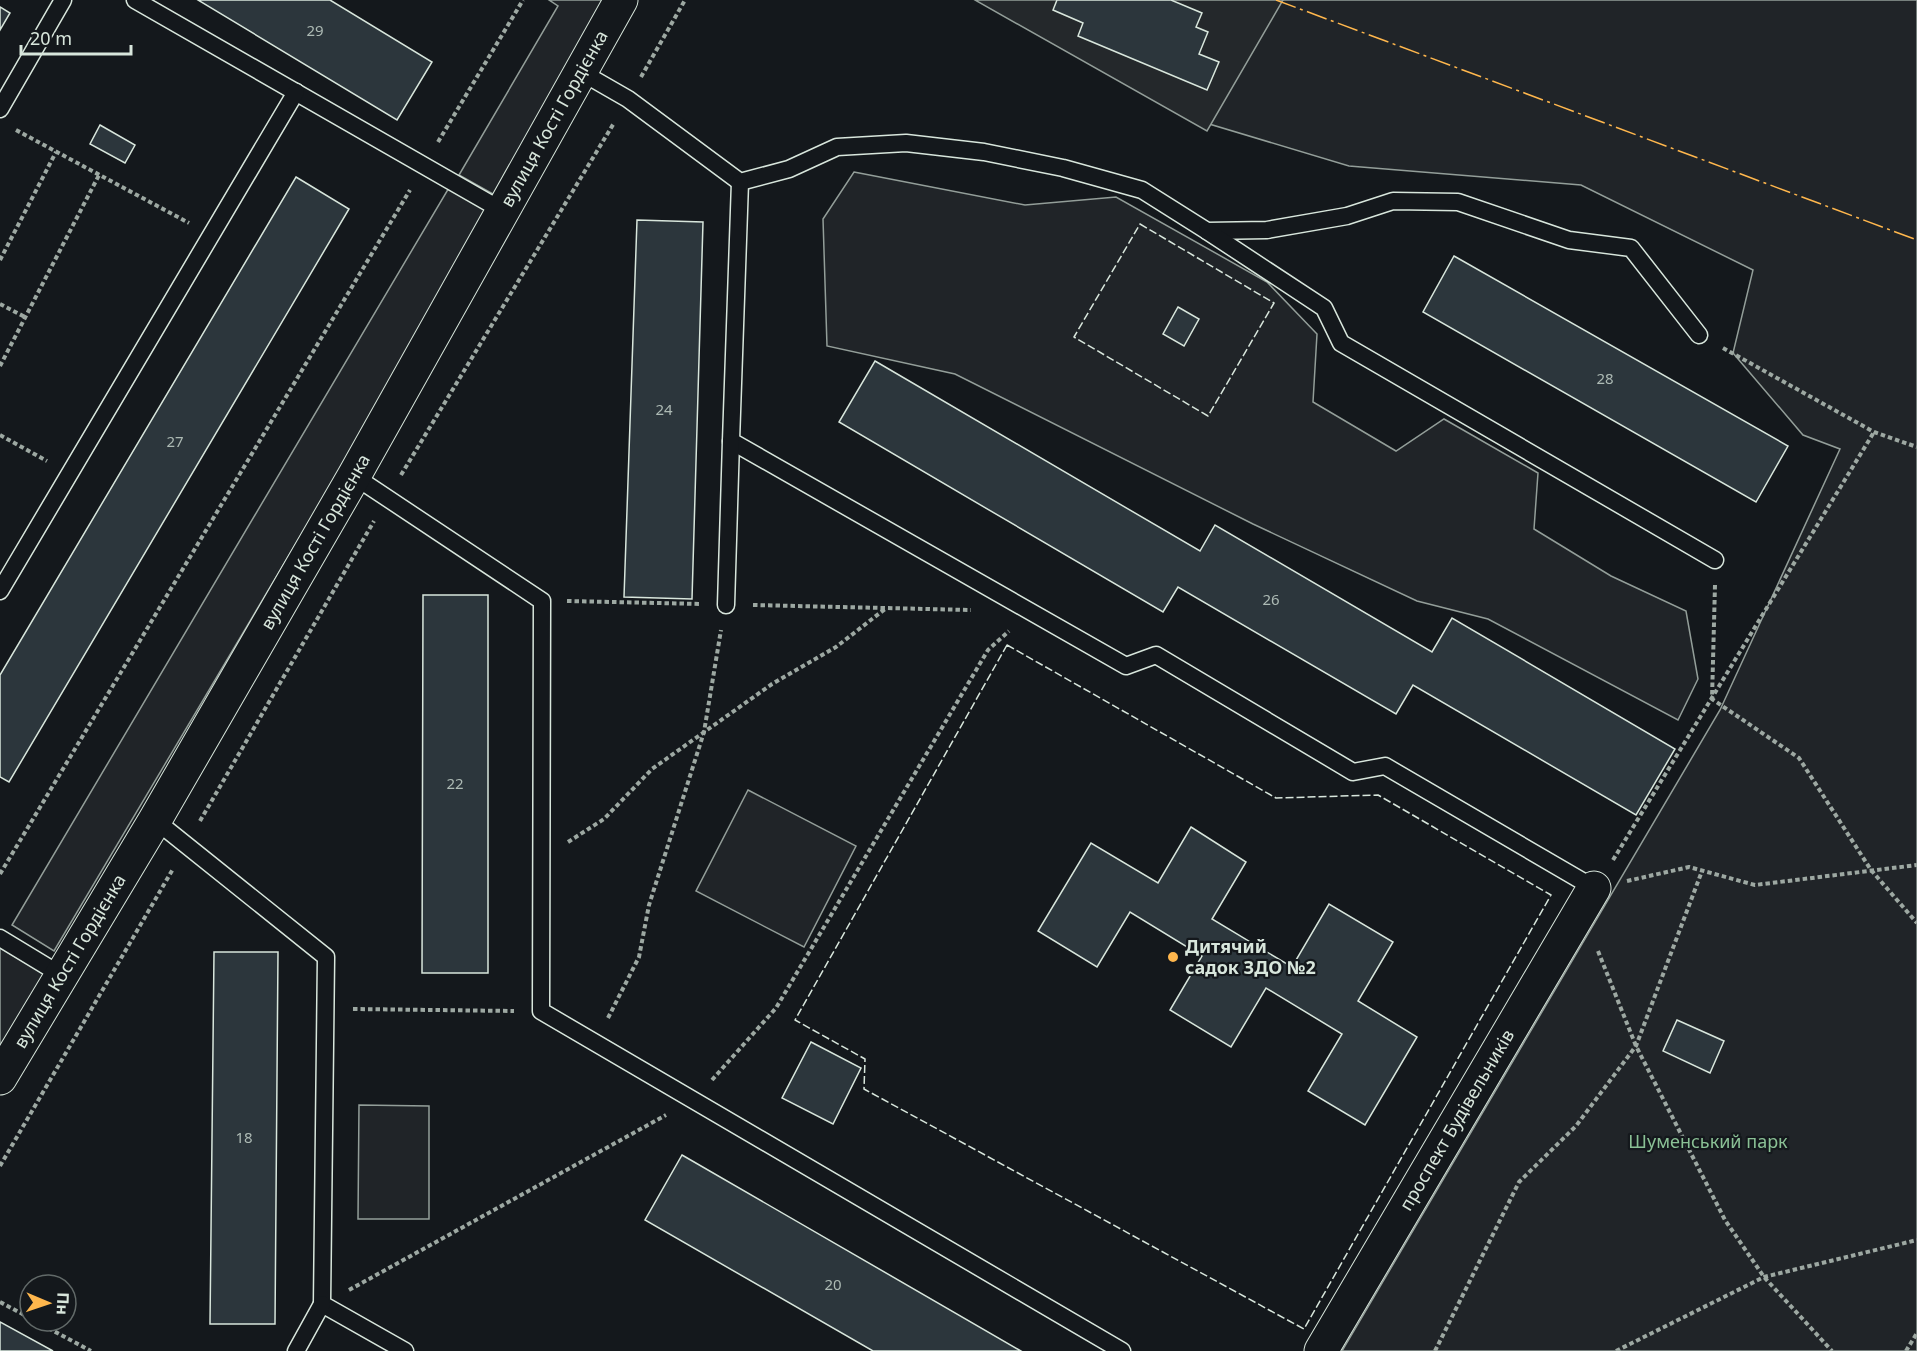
<svg xmlns="http://www.w3.org/2000/svg" width="1917" height="1351" font-family="'Noto Sans',sans-serif">
<rect width="100%" height="100%" fill="#14181c"/>
<g fill="#202428" stroke="#939e99" stroke-width="1.5">
<polygon points="549,0 611,0 500,198 459,175 558,6"/>
<polygon points="1274,0 1917,0 1917,1351 1342,1351 1720,710 1840,449 1803,435 1733,353 1753,270 1581,185 1349,166 1186,117"/>
<polygon points="854,172 1025,205 1116,197 1267,282 1317,334 1313,402 1396,451 1444,419 1538,473 1534,529 1611,576 1686,611 1698,679 1678,720 1488,619 1417,601 1253,524 955,374 827,346 823,219"/>
<polygon points="450,186 493,212 54,951 12,925"/>
<polygon points="748,790 856,846 804,947 696,891"/>
<polygon points="0,948 46,975 0,1052"/>
<polygon points="359,1105 429,1106 429,1219 358,1219"/>
</g>
<polygon fill="#24282b" stroke="#939e99" stroke-width="1.5" points="975,0 1283,0 1207,131"/>
<g fill="#2c363c" stroke="#d8e6dc" stroke-width="1.5">
<polygon points="198,0 330,0 432,62 397,120"/>
<polygon points="1057,0 1171,0 1202,13 1196,27 1208,32 1199,54 1219,62 1207,90 1078,36 1083,23 1053,10"/>
<polygon points="0,7 10,13 0,30"/>
<polygon points="100,125 135,145 125,163 90,144"/>
<polygon points="296,177 349,209 9,782 0,777 0,675"/>
<polygon points="637,220 703,222 692,599 624,597"/>
<polygon points="1454,256 1788,446 1756,502 1423,312"/>
<polygon points="1178,307 1199,319 1184,346 1163,334"/>
<polygon points="875,361 1200,551 1215,525 1432,652 1452,618 1675,749 1636,815 1413,685 1396,714 1178,587 1163,612 839,422"/>
<polygon points="423,595 488,595 488,973 422,973"/>
<polygon points="1191,827 1246,862 1212,919 1292,967 1329,904 1393,942 1358,1001 1417,1037 1365,1125 1308,1091 1342,1034 1266,988 1231,1047 1170,1010 1202,956 1130,912 1097,967 1038,931 1091,843 1158,883"/>
<polygon points="214,952 278,952 275,1324 210,1324"/>
<polygon points="1677,1020 1724,1041 1710,1073 1663,1051"/>
<polygon points="811,1042 861,1068 833,1124 782,1098"/>
<polygon points="682,1155 1021,1351 873,1351 645,1220"/>
<polygon points="0,1322 53,1351 0,1351"/>
</g>
<g fill="none" stroke-linecap="round" stroke-linejoin="round">
<g stroke="#d8e6dc" stroke-width="19">
<g id="lane">
<polyline points="135,0 503,211"/>
<polyline points="581,72 628,99 740,182 789,169 837,147 906,143 984,152 1063,168 1142,190 1207,231 1267,230 1347,216 1393,201 1458,202 1569,240 1631,248 1699,335"/>
<polyline points="0,109 63,0"/>
<polyline points="740,182 731,441 1126,666 1156,655 1353,772 1385,766 1594,888"/>
<polyline points="1207,231 1324,308 1341,343 1715,560"/>
<polyline points="354,476 542,601 541,1011 1122,1351"/>
<polyline points="0,591 296,92"/>
<polyline points="726,605 731,441"/>
<polyline points="155,820 326,957 322,1304 405,1351"/>
<polyline points="0,938 61,975"/>
<polyline points="296,1351 322,1304"/>
</g>
</g>
<g stroke="#d8e6dc" stroke-width="35">
<g id="street">
<path id="s1" d="M 0,1078 L 155,820 L 354,476 L 621,0"/>
<path id="s2" d="M 1321,1351 L 1594,888"/>
</g>
</g>
<g stroke="#9da8a2" stroke-width="4" stroke-dasharray="4.5 3" stroke-linecap="butt">
<polyline points="641,77 685,0"/>
<polyline points="16,130 189,223"/>
<polyline points="438,142 523,0"/>
<polyline points="0,260 56,152"/>
<polyline points="0,304 25,317"/>
<polyline points="1723,348 1874,432 1917,447"/>
<polyline points="0,366 99,175"/>
<polyline points="0,435 47,461"/>
<polyline points="401,475 614,123"/>
<polyline points="1715,585 1712,699 1799,758 1871,870 1917,923"/>
<polyline points="567,601 701,604"/>
<polyline points="753,605 971,610"/>
<polyline points="200,821 374,521"/>
<polyline points="568,842 604,819 652,769 772,684 836,647 885,609"/>
<polyline points="1613,860 1874,432"/>
<polyline points="0,874 410,190"/>
<polyline points="1627,881 1689,867 1755,885 1917,865"/>
<polyline points="1598,951 1636,1046 1725,1220 1764,1277 1832,1351"/>
<polyline points="353,1009 514,1011"/>
<polyline points="608,1018 639,957 649,905 704,732 721,630"/>
<polyline points="712,1080 776,1008 988,650 1009,631"/>
<polyline points="0,1166 173,869"/>
<polyline points="349,1290 666,1115"/>
<polyline points="0,1302 30,1318"/>
<polyline points="35,1321 91,1351"/>
<polyline points="1435,1351 1519,1182 1576,1126 1636,1046 1702,871"/>
<polyline points="1616,1351 1764,1277 1917,1240"/>
<polyline points="1906,1351 1917,1333"/>
</g>
<use href="#lane" stroke="#14181c" stroke-width="16"/>
<use href="#street" stroke="#14181c" stroke-width="33"/>
<g stroke="#d8e6dc" stroke-width="1.5" stroke-dasharray="8 3" stroke-linecap="butt">
<polygon points="1140,224 1274,303 1208,416 1074,337"/>
<polygon points="1007,645 1276,798 1378,795 1551,895 1304,1329 864,1089 865,1059 795,1020"/>
</g>
<polyline stroke="#ffb74d" stroke-width="1.5" stroke-dasharray="21 4.5 3 4.5" stroke-linecap="butt" points="1276,0 1917,240"/>
</g>
<circle fill="#ffb74d" stroke="#14181c" stroke-width="2" cx="1173" cy="957" r="6"/>
<g text-anchor="middle" stroke-width="4.5" stroke-linejoin="round" paint-order="stroke">
<g font-size="15" fill="#adbab4">
<text x="315" y="36">29</text>
<text x="1605" y="384">28</text>
<text x="664" y="415">24</text>
<text x="175" y="447">27</text>
<text x="1271" y="605">26</text>
<text x="455" y="789">22</text>
<text x="244" y="1143">18</text>
<text x="833" y="1290">20</text>
</g>
<g font-size="18" fill="#d8e6dc" stroke="#14181c">
<text dy="6" stroke="none"><textPath href="#s1" startOffset="1108">вулиця Кості Гордієнка</textPath></text>
<text dy="6" stroke="none"><textPath href="#s1" startOffset="622">вулиця Кості Гордієнка</textPath></text>
<text dy="6" stroke="none"><textPath href="#s1" startOffset="136">вулиця Кості Гордієнка</textPath></text>
<text dy="6" stroke="none"><textPath href="#s2" startOffset="268">проспект Будівельників</textPath></text>
</g>
<g font-size="18" font-weight="bold" fill="#d8e6dc" stroke="#14181c" text-anchor="start">
<text x="1185" y="953">Дитячий<tspan x="1185" dy="21">садок ЗДО №2</tspan></text>
</g>
<g font-size="18" fill="#8ac095" stroke="#14181c">
<text x="1708" y="1148">Шуменський парк</text>
</g>
</g>
<g transform="translate(48 1303) rotate(92)"><circle r="28" fill="#14181c" stroke="#626a69" stroke-width="1.5"/>
<path d="M0-4.5L10 22L0 15L-10 22Z" fill="#ffb74d"/>
<text y="-9" font-size="16" font-weight="bold" text-anchor="middle" fill="#d8e6dc">Пн</text>
</g>
<path d="M21 45v9h110v-9" fill="none" stroke="#d8e6dc" stroke-width="3"/>
<text x="30" y="45" font-size="18" fill="#d8e6dc" stroke="#14181c" stroke-width="4.5" paint-order="stroke">20 m</text>
</svg>
